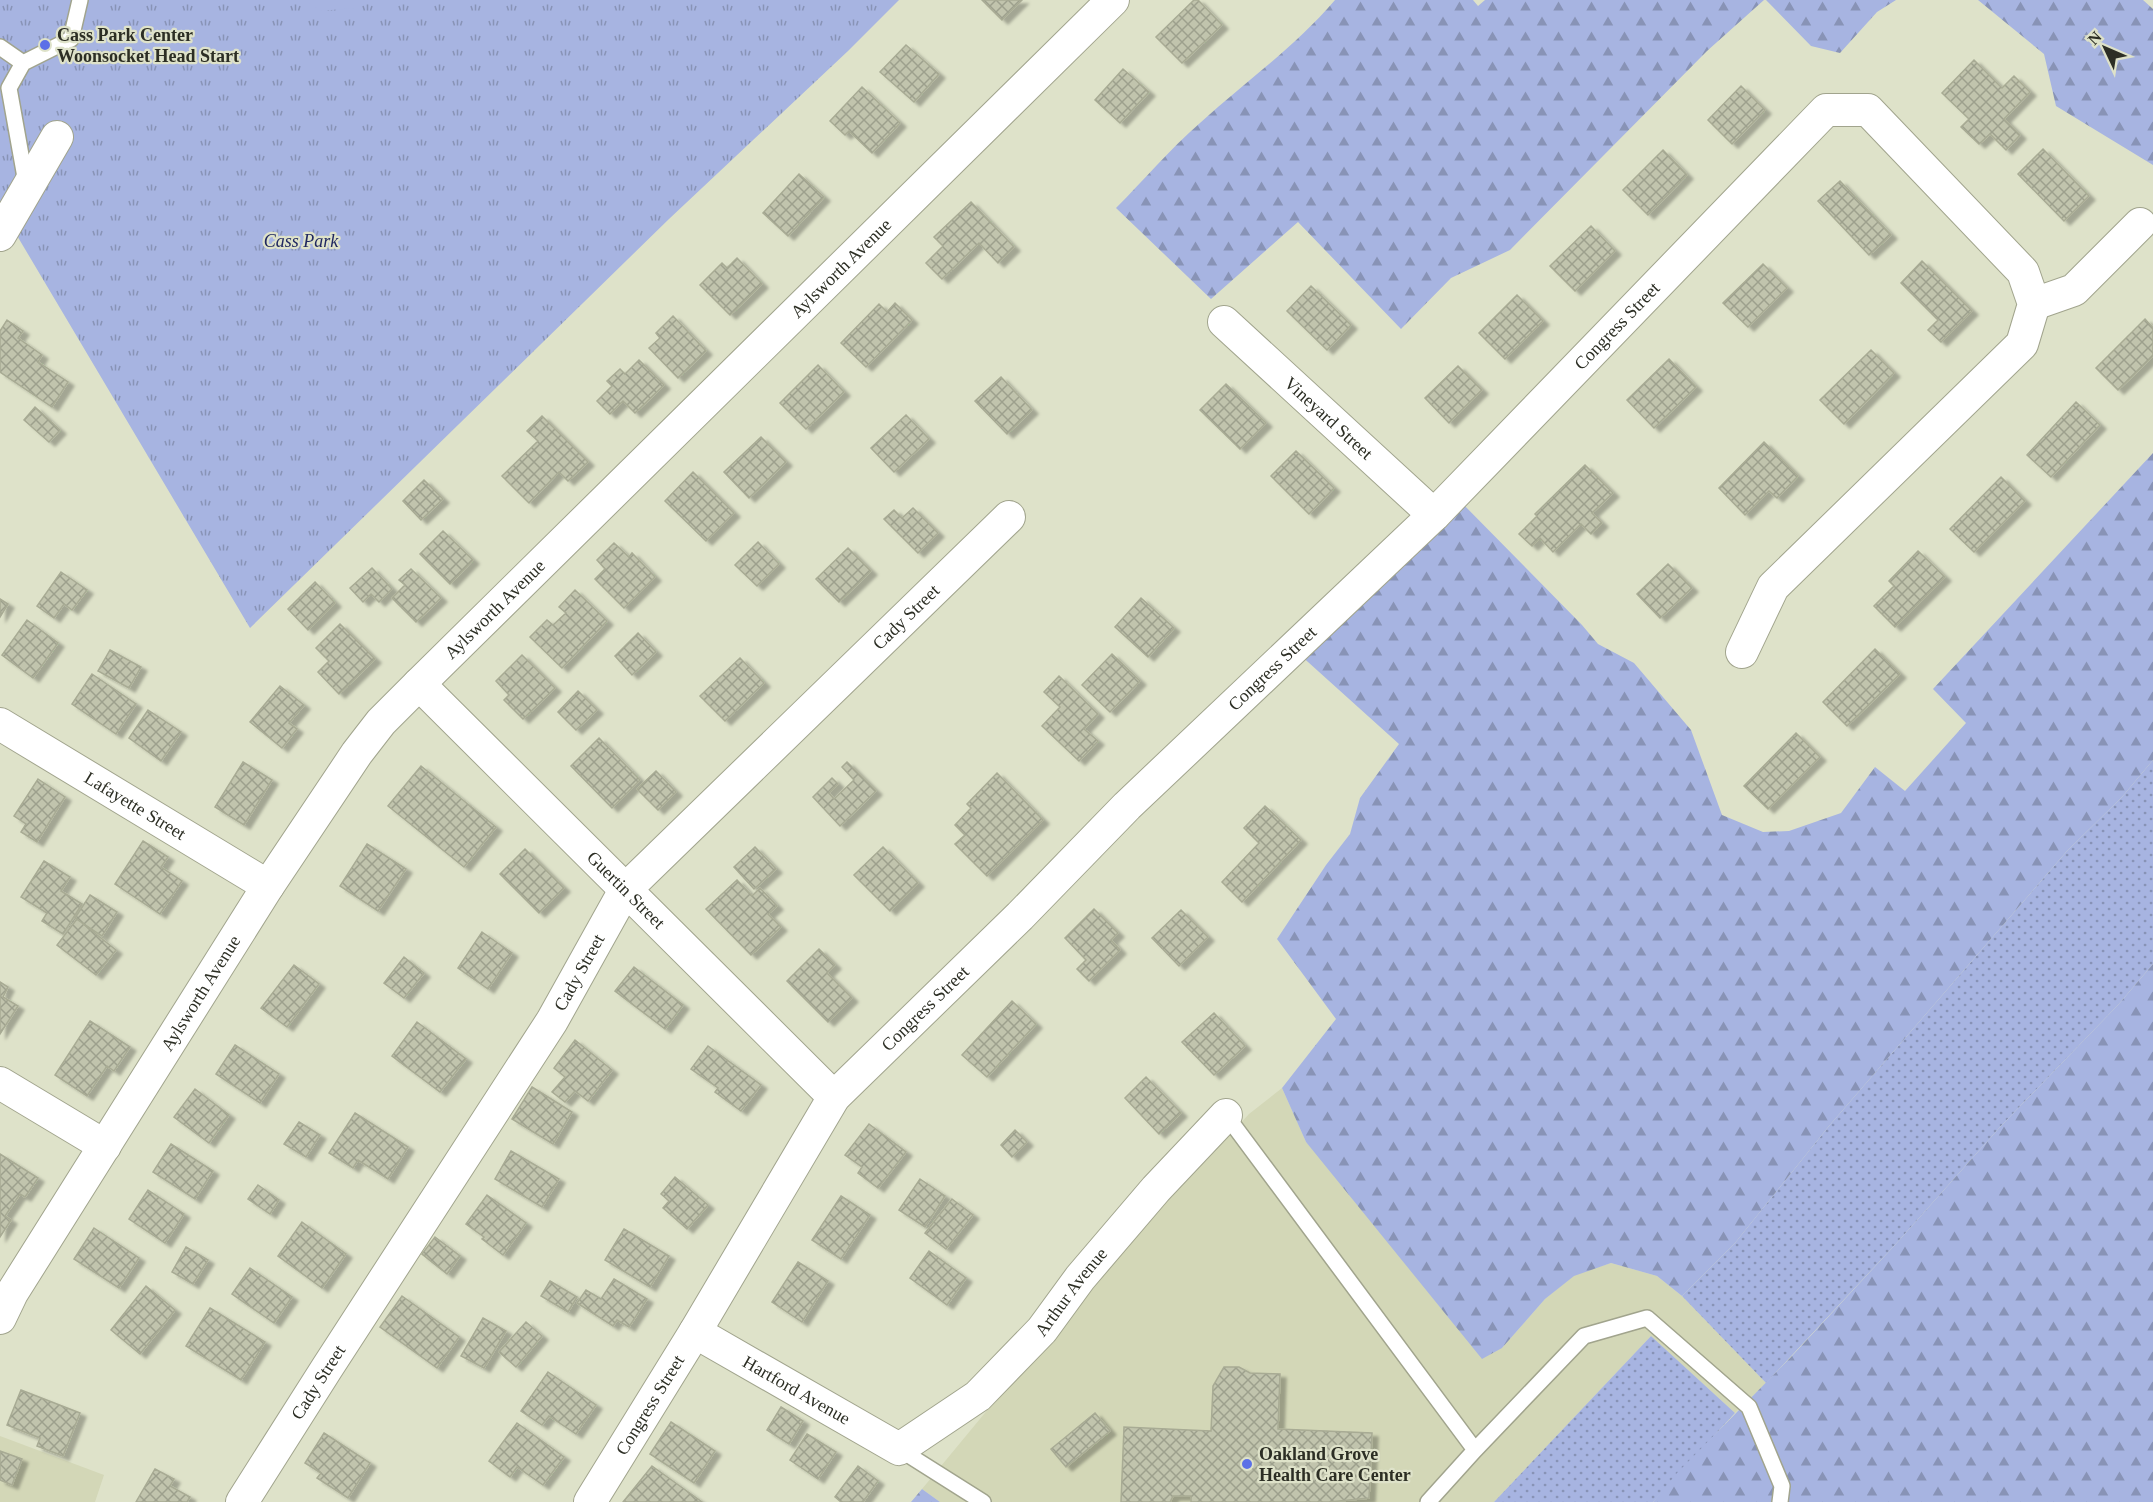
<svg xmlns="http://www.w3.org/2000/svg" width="2153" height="1502" viewBox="0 0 2153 1502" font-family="'Times New Roman',serif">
  <defs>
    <pattern id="grass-dots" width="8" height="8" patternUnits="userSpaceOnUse" patternTransform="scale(1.5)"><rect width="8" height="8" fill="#a7b4e1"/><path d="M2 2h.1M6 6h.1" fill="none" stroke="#8893b6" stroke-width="1.8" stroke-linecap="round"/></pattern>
    <pattern id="forest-firs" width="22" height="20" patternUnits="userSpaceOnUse" patternTransform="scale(1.5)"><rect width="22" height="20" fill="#a7b4e1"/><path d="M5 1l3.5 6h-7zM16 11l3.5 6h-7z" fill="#8893b6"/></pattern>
    <pattern id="park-tufts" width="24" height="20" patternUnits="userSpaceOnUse" patternTransform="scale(1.5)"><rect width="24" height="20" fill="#a7b4e1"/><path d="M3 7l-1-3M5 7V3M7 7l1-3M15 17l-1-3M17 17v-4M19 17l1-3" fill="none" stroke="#8893b6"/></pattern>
    <pattern id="building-cross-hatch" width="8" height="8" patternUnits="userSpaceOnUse" patternTransform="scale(1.5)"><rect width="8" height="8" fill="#c1c4ad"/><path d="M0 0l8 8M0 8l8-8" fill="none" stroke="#9da08d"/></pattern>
    <filter id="shadow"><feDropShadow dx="6" dy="4" stdDeviation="1.5" flood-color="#0004"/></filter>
  </defs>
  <rect width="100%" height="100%" fill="#dee2c9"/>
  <path fill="#d3d7b7" d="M1282,1088L1306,1142L1502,1348L1545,1299L1574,1275L1611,1263L1657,1276L1682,1296L1766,1383L1735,1413L1651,1336L1494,1502H940L922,1489L989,1408L1050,1342L1108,1265L1249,1114Z
    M0,1436L104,1475L95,1502H0Z"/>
  <path fill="url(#grass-dots)" d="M2153,760V964L2118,1005L2001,1126L1894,1246L1766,1383L1682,1296L1735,1243L1829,1126L2067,851L2122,797Z
    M1651,1336L1735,1413L1653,1502H1494Z"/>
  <path fill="url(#forest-firs)" d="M1335,0H1473L1478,6L1485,0H1764L1707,51L1510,250L1451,278L1401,329L1298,222L1211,299L1116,208C1144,180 1170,149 1200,123C1246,81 1294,48 1335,0Z
    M1766,0H1896L1877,12L1840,53L1811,46Z
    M1978,0H2143L2153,9V165L2056,106L2044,54Z
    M2153,453V760L2122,797L2067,851L1829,1126L1735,1243L1682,1296L1657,1276L1611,1263L1574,1276L1545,1299L1502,1348L1482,1359L1306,1142L1282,1088L1336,1019L1277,939L1326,865L1350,834L1360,798L1399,744L1298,653L1457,498L1582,625L1598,644L1634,663L1691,730L1722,815L1763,832L1789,831L1841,813L1875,767L1905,791L1966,723L1933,689Z
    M2153,964V1502H1653L1677,1473L1791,1357L1894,1246L2001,1126L2118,1005Z
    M922,1489L940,1502H911Z"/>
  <path fill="url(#park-tufts)" d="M0,0H899L848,51L669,219L250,628L19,239L0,201Z"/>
  <path fill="#a7b4e1" d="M306,0H364L354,8L320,11Z"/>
  <path fill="url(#building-cross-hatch)" stroke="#a8ab94" stroke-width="1.5" filter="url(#shadow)" d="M982,0H1022L1002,20Z
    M1194,0H1198L1222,25L1182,63L1156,37Z
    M906,45L939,74L914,102L880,72Z
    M1974,60L2002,88L2014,76L2030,92L2004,119L2020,135L2006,150L1990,134L1979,144L1961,127L1969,119L1942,93Z
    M1123,69L1149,92L1120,123L1095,100Z
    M1741,86L1765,110L1732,144L1708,120Z
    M862,87L900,123L872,153L849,131L845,135L830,121Z
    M2043,149L2089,196L2064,221L2018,174Z
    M1663,150L1687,175L1648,215L1623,190Z
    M799,174L824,197L788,236L763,213Z
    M1840,181L1891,235L1869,255L1818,201Z
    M971,202L1014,247L998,263L979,243L942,279L926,263L943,246L934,237Z
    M1591,226L1615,251L1575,291L1550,266Z
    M737,258L762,284L730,315L700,285L722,263L727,268Z
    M1922,261L1972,311L1941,342L1928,330L1938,320L1901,283Z
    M1763,264L1787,288L1748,327L1723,303Z
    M1311,286L1351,325L1327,350L1287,311Z
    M1517,295L1543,321L1505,359L1479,333Z
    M895,303L912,320L866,367L841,343L879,304L887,312Z
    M673,316L706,351L678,378L649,348L660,338L656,333Z
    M2145,319L2153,328V356L2118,390L2096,368Z
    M7,320L23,331L18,338L42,355L38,362L68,382L52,407L0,372V331Z
    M1871,350L1894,373L1844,424L1820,400Z
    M1669,359L1696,387L1654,428L1627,400Z
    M639,360L664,385L635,413L623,401L610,414L597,401L612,386L607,381L620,369L625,374Z
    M818,365L844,392L806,429L780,403Z
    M1458,366L1482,390L1449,423L1425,398Z
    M1001,377L1032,410L1007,434L975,401Z
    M1226,384L1266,423L1240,449L1200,410Z
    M2076,402L2100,425L2051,477L2027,455Z
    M35,407L60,430L49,442L24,420Z
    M906,415L929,439L894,472L871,448Z
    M542,416L588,462L568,481L559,472L529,503L502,476L538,441L527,431Z
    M761,437L786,462L749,498L724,472Z
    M1764,442L1798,476L1777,498L1769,491L1745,515L1719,488Z
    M1296,451L1334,488L1309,514L1271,476Z
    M1585,465L1613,493L1592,513L1602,523L1591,534L1581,524L1553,552L1540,538L1532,546L1519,534L1537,516L1535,514Z
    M693,472L734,513L706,541L665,501Z
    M2001,477L2025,501L1974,552L1950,529Z
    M424,480L443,499L421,520L403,501Z
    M913,508L938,533L918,553L884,519L894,510L902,518Z
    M443,531L473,560L450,584L420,554Z
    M758,542L779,564L757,586L735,565Z
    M614,543L629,557L632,553L655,577L624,608L595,579L605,569L597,560Z
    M848,548L871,571L839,602L816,579Z
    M1918,551L1945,577L1895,627L1874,606L1894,586L1889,581Z
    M1668,564L1692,588L1660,618L1637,594Z
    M372,568L392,589L379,602L371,594L363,602L350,588Z
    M411,569L441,598L416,622L392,598L405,585L399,580Z
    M61,572L87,590L72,610L64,604L54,618L37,606Z
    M315,582L335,603L308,630L288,609Z
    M575,590L607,621L562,668L530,637L547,620L553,625L566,613L559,607Z
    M1141,598L1174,628L1148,657L1115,627Z
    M0,599L8,604L0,617Z
    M27,620L58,643L33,678L2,655Z
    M340,624L375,659L339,694L318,672L329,661L316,648Z
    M638,633L656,652L632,675L615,656Z
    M1875,649L1900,674L1847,726L1823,702Z
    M110,650L141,667L129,688L98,671Z
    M1112,654L1140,681L1110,712L1082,685Z
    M522,655L555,688L523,719L504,700L509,695L496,681Z
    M740,658L764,683L725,721L700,696Z
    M92,674L136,704L116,734L72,704Z
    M1059,676L1098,714L1084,729L1098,741L1079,761L1042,726L1060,707L1044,692Z
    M280,686L304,705L289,723L297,729L282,748L250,722Z
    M578,691L597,710L576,730L558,712Z
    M148,710L181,732L161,761L129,738Z
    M1796,733L1820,757L1768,809L1744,786Z
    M599,738L640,780L612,808L571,766Z
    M243,762L272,780L244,825L215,807Z
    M847,762L876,791L840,826L813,797L832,778L838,784L829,793L834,799L854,780L842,767Z
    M421,766L496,827L464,867L388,806Z
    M656,771L676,792L658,810L637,789Z
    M997,773L1043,820L987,876L955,844L965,835L955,825L971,808L967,804Z
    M38,779L65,797L37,842L21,832L26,824L14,816Z
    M1265,806L1301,840L1242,902L1222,882L1259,843L1244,828Z
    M143,841L168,857L161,867L182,881L160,914L115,884Z
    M367,844L406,869L378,911L340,886Z
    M755,847L776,869L754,889L734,867Z
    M883,847L918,883L890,911L854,875Z
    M525,849L564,888L539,913L500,874Z
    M44,861L70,877L61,891L82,904L63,934L42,921L47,913L21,897Z
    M737,880L752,896L760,888L777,906L768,914L781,927L751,955L706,909Z
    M90,895L117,912L102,936L75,918Z
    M1094,909L1118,933L1111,940L1120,950L1089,981L1077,969L1086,960L1065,938Z
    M1181,910L1208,937L1179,966L1152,938Z
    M77,919L116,950L96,975L57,945Z
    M482,932L512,953L488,989L458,968Z
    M819,949L835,965L827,973L852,998L828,1022L787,981Z
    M404,957L424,973L404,998L384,983Z
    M294,965L319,984L287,1027L261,1008Z
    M634,967L683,1005L665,1029L615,991Z
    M0,982L8,987L3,997L18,1006L0,1034Z
    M1012,1001L1036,1024L987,1077L962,1055Z
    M1214,1013L1245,1046L1214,1075L1182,1042Z
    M90,1021L130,1047L114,1071L107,1066L87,1096L55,1075Z
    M417,1022L466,1059L440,1092L392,1056Z
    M575,1040L612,1070L588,1101L575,1091L565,1102L552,1092L565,1077L554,1068Z
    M235,1045L279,1074L260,1103L216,1074Z
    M708,1046L761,1085L741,1111L715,1092L718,1088L691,1069Z
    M1146,1077L1181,1113L1159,1134L1125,1098Z
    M532,1087L572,1112L553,1144L512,1119Z
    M195,1089L229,1115L209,1143L174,1117Z
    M355,1113L408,1147L388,1179L358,1160L353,1168L329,1153Z
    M299,1122L320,1135L306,1157L284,1144Z
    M869,1124L906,1152L878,1188L858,1173L862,1167L845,1155Z
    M1015,1130L1027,1142L1012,1157L1001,1145Z
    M171,1144L213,1171L195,1199L153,1172Z
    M511,1151L559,1179L542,1207L495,1179Z
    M0,1154L38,1178L25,1197L20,1194L5,1216L11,1220L0,1237Z
    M675,1177L708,1205L687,1229L663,1208L669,1201L661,1194Z
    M920,1179L945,1196L925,1227L899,1210Z
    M258,1185L279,1200L270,1214L248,1199Z
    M148,1190L184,1214L165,1243L129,1219Z
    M487,1195L526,1223L503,1255L482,1239L484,1237L466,1224Z
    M841,1196L870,1215L841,1259L812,1240Z
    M952,1199L973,1215L946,1249L925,1233Z
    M302,1222L346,1254L322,1288L278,1256Z
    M94,1228L139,1258L119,1288L74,1259Z
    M624,1229L669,1256L650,1287L605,1260Z
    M435,1237L460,1256L447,1274L422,1254Z
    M186,1247L208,1260L193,1284L172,1272Z
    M929,1251L966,1278L947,1305L910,1278Z
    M798,1262L828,1281L802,1322L772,1302Z
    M250,1268L292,1297L274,1323L232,1294Z
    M614,1279L647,1299L629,1327L617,1320L613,1326L577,1303L586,1290L601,1299Z
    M550,1281L577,1297L568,1312L541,1296Z
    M146,1286L175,1310L140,1354L111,1330Z
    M402,1296L459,1337L437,1368L380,1327Z
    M210,1308L265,1342L241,1380L186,1346Z
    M483,1318L506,1331L484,1368L461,1356Z
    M526,1322L542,1336L516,1367L499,1352Z
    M1224,1367H1239L1250,1373L1280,1374L1278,1429L1372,1433L1369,1498L1329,1502H1191V1496H1173L1170,1502H1121L1124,1427L1211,1431L1213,1386Z
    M548,1372L596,1405L576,1434L549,1416L542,1425L521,1411Z
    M21,1390L80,1413L63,1456L37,1446L40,1438L7,1425Z
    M781,1407L803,1421L789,1444L767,1430Z
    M1095,1413L1110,1431L1066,1467L1051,1449Z
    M671,1422L715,1451L694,1483L650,1454Z
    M517,1423L564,1457L543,1485L517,1467L510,1477L489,1461Z
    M324,1433L370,1463L348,1498L317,1478L321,1473L305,1463Z
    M807,1434L836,1452L818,1479L790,1460Z
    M0,1451L22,1459L12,1485L0,1480Z
    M652,1466L702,1502H623Z
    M858,1466L878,1481L863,1502H841L835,1497Z
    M155,1469L174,1479L170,1486L190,1497L187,1502H136Z"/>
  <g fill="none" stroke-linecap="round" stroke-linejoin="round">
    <g stroke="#a1a48d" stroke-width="18">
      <path id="lane" d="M0,47L23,63
        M26,183L9,88L23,63L71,39L80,0
        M1226,1115L1475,1450L1428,1502
        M899,1449L983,1502
        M1475,1450L1584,1336L1647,1318L1749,1407L1782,1486L1780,1502"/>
    </g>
    <g stroke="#a1a48d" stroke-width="34">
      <g id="street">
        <path d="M0,235L57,137"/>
        <path d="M2034,304L2074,290L2140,224"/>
        <path id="s1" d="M1224,322L1434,515"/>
        <path id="s2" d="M419,684L834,1097"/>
        <path id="s3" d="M0,724L268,886"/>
        <path d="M0,1083L105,1146"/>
        <path id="s4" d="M0,1318L12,1293L268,886L357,753L381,722L419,684L1113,0"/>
        <path id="s5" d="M695,1332L899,1449L978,1396L1042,1330L1080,1278L1156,1189L1226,1115"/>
        <path id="s6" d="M242,1502L327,1368L552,1021L625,890L1009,517"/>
        <path id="s7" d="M590,1502L695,1332L834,1097L1020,916L1127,806L1434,515L1826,110H1868L2023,272L2034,304L2022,344L1773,587L1742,652"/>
      </g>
    </g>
    <use href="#lane" stroke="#fff" stroke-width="15"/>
    <use href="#street" stroke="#fff" stroke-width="32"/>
  </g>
  <g fill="#5c70e7" stroke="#dee2c9" stroke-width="2">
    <circle cx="45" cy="45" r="6"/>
    <circle cx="1247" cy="1464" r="6"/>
  </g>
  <g text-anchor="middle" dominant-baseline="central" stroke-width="4.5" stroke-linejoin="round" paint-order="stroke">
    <g font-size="18" font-weight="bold" fill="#2c2e24" stroke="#dee2c9" text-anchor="start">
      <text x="57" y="35">Cass Park Center<tspan x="57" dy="21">Woonsocket Head Start</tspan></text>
      <text x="1259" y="1454">Oakland Grove<tspan x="1259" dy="21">Health Care Center</tspan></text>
    </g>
    <g font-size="18" font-style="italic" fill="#202860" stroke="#dee2c9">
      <text x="301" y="241">Cass Park</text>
    </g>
    <g font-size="18" fill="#2c2e24" stroke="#dee2c9">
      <text stroke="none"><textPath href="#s4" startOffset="1354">Aylsworth Avenue</textPath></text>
      <text stroke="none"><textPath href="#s7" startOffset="1572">Congress Street</textPath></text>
      <text stroke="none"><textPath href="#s1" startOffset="142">Vineyard Street</textPath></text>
      <text stroke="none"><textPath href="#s4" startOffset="868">Aylsworth Avenue</textPath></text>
      <text stroke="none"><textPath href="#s6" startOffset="1114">Cady Street</textPath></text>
      <text stroke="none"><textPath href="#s7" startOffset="1086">Congress Street</textPath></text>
      <text stroke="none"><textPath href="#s3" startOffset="158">Lafayette Street</textPath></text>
      <text stroke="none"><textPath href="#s2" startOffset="292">Guertin Street</textPath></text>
      <text stroke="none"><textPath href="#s6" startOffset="628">Cady Street</textPath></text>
      <text stroke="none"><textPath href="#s4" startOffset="382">Aylsworth Avenue</textPath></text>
      <text stroke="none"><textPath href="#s7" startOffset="600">Congress Street</textPath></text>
      <text stroke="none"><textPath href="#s5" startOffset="470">Arthur Avenue</textPath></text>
      <text stroke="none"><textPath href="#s6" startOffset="142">Cady Street</textPath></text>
      <text stroke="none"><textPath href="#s5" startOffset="117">Hartford Avenue</textPath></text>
      <text stroke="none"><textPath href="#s7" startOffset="114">Congress Street</textPath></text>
    </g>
  </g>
  <g transform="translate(2105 48) rotate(314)" stroke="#dee2c9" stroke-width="4.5" paint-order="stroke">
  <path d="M0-4.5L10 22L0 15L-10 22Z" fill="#2c2e24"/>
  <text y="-9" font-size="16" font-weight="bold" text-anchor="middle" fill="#2c2e24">N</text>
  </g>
</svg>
